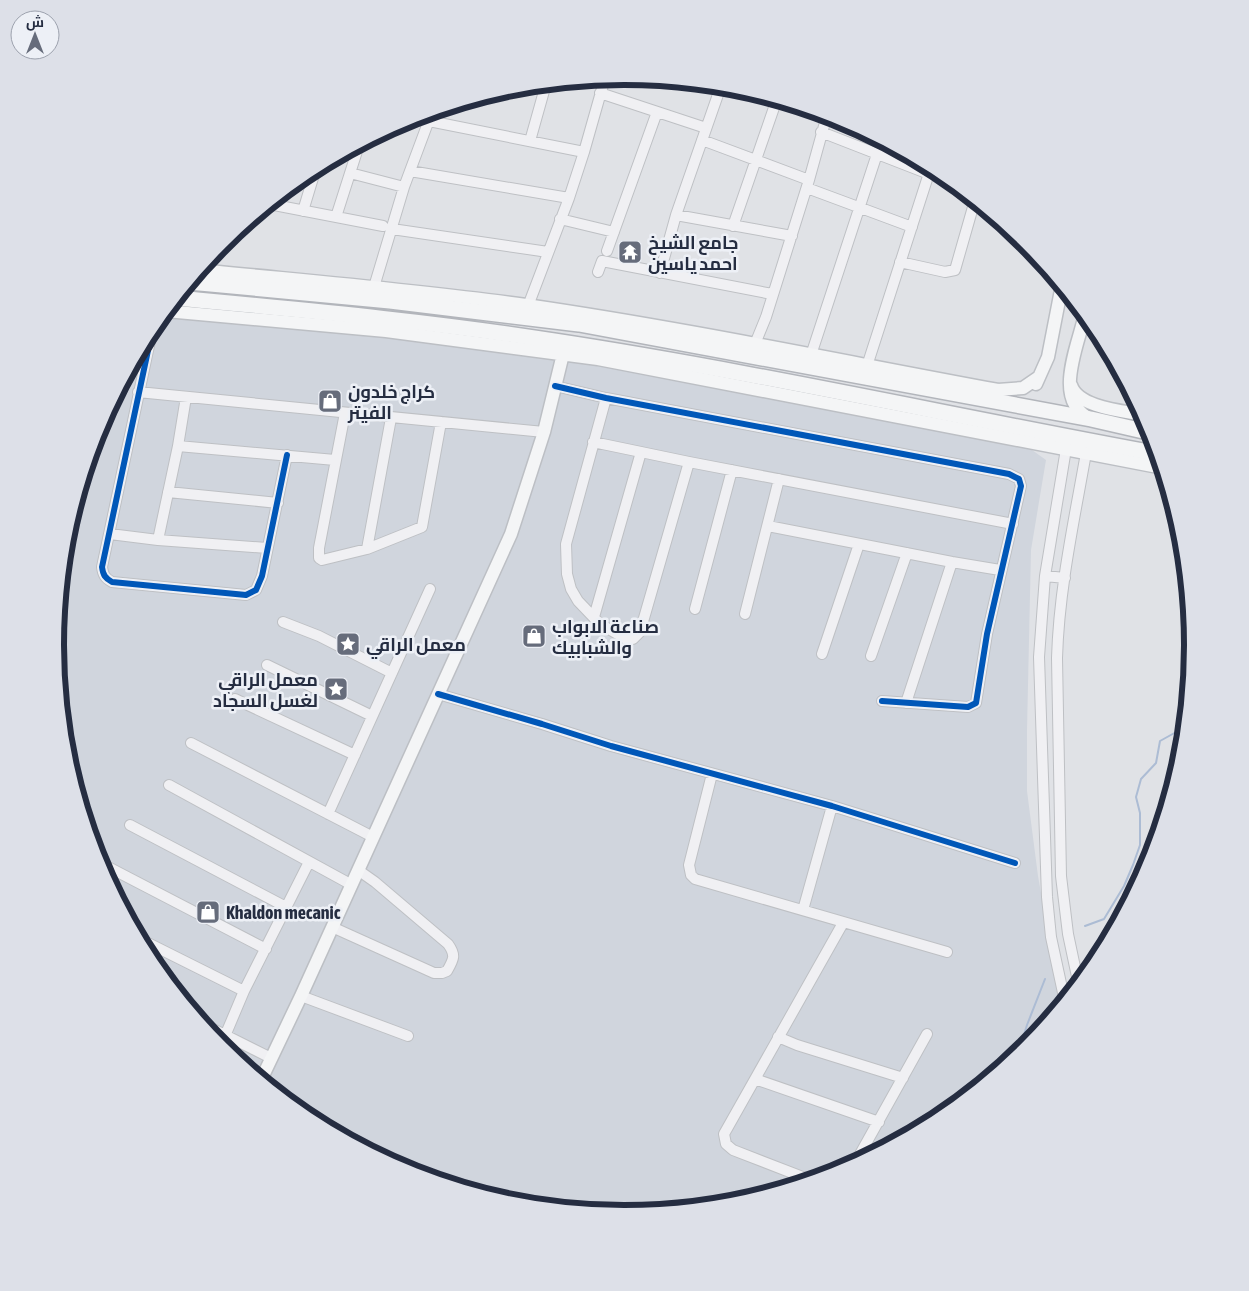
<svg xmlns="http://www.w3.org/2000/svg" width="1249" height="1291" viewBox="0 0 1249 1291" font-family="'Asap Condensed',Cairo,sans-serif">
  <rect width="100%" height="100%" fill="#e0e2e6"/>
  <path fill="#d0d5dd" d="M169,307L473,336L1025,445L1046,460L1031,550L1027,730V791L1038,876L1061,1006L1027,1048L941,1119L842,1172L735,1204L624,1215L513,1204L406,1172L308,1119L222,1048L151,962L98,863L66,756L55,645L66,534L98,427L151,329Z"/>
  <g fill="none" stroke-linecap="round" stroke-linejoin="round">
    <path stroke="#acbcd4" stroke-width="2" d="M1085,926L1104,919L1124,886L1133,865L1140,845V813L1136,797L1141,779L1156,763L1160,741L1178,731H1186
      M1017,1057L1027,1025L1045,979"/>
    <g stroke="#bec0c4" stroke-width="12">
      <path id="minor" d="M600,93L706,128
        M429,121L584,152
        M821,132L929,174
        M702,140L809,180
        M530,141L546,84
        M410,171L569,198
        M350,173L404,187
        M807,188L912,227
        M269,204L383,226
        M303,211L316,168
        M676,215L792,236
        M336,217L359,145
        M560,219L614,232
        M733,226L777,99
        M392,229L548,252
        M607,251L657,112
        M900,262L945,272L955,270L975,200
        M598,272L602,261L772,294
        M660,273L676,215L721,86
        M374,287L404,187L432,112
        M528,306L569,198L584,152L605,78
        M153,327L102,567C103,575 105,578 112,582L246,595L256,590L262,576L287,455
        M755,344L766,317L809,180L827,115
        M811,355L877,154
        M867,366L931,167
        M555,386L606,398L1009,474L1019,479L1021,486L987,634L976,703L968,707L882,701
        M138,392L544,432
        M606,398L566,544L567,574L571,589L578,601L600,624L626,639H633L640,632L689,462
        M345,413L319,548V558L322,560L367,549L422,527L441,422
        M593,442L689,462L1013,524
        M178,446L335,460
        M168,492L278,503
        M768,526L952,562L1000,570
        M110,534L158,540L267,548
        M158,540L178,446L186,397
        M367,549L391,418
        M1045,576L1065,578
        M695,609L732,470
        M745,614L779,479
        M594,617L641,452
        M283,622L319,636L392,673
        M822,654L859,544
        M871,656L907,553
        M267,665L372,716
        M438,694L542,724L611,746L832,806L1015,863
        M235,699L355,755
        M906,703L952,562
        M191,743L373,837
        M712,774L689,865L691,875L695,879L947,952
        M169,785L352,885
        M328,814L430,589
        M130,825L286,907
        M101,867L110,868L266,949
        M803,910L832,806
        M332,927L434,973H442L447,971C454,959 456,955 448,944L375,882L358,870
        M138,938L244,991
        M1079,986L1068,934L1061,876L1057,658C1059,589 1074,521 1086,453
        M301,996L408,1036
        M1065,1002L1051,937L1047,897L1039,657L1045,576L1066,449
        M201,1023L271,1058
        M225,1036L244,991L309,862
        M778,1037L797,1045L903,1078
        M755,1079L879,1122
        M854,1165L927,1034
        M813,1181L733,1150L726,1144L724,1134L843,923"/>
    </g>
    <g stroke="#bcbfc4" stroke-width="15">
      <path id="major" d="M199,270C308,281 418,290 526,305C684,328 841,361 998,390L1023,388L1039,377
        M166,311L386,331L598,359L1163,468
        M1085,314C1079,344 1051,401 1091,419
        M1036,384L1048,357L1062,285
        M1071,385C1078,408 1124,411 1144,415
        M261,1080L301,996L511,534L544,432L563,354
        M395,1165L469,1191"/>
    </g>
    <g stroke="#b2b5bb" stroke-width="18">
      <path id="highway" d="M189,282L390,301L579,324L1091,419L1152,433
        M176,298C303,310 429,321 554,341C757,372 957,417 1159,454"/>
    </g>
    <use href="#minor" stroke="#f0f0f3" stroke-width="10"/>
    <use href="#major" stroke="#f4f5f6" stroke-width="12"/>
    <use href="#highway" stroke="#f4f5f6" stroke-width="15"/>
    <g stroke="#edf0f6" stroke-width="9">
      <path id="cycleway" d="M153,327L102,567C103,575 105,578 112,582L246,595L256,590L262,576L287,455
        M555,386L606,398L1009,474L1019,479L1021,486L987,634L976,703L968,707L882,701
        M438,694L542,724L611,746L832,806L1015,863"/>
    </g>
    <use href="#cycleway" stroke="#0057b8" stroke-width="6"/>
  </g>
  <defs>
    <g id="temple-square" transform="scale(1.25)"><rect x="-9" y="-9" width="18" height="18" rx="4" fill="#666c7b" stroke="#edf0f6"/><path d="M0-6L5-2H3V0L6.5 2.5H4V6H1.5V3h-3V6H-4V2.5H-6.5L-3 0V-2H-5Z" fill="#fff"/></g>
    <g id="shop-square" transform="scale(1.25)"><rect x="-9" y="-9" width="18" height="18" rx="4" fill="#666c7b" stroke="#edf0f6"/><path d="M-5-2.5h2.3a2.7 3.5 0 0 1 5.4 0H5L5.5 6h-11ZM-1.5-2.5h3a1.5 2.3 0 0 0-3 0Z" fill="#fff"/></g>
    <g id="sight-square" transform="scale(1.25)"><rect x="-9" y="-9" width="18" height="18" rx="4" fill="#666c7b" stroke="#edf0f6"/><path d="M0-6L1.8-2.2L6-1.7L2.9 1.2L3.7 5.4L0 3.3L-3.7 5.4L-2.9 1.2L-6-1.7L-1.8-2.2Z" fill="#fff"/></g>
  </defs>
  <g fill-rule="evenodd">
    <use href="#temple-square" x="630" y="252"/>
    <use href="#shop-square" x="330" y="401"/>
    <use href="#shop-square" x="534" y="636"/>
    <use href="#sight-square" x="348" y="644"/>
    <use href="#sight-square" x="336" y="689"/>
    <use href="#shop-square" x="208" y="912"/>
  </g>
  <g text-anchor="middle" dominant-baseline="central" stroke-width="5" stroke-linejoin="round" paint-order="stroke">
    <g font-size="18" font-weight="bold" fill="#252d41" stroke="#edf0f6" text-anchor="start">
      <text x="648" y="242">جامع الشيخ<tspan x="648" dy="21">احمد ياسين</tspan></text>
      <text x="348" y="391">كراج خلدون<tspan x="348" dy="21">الفيتر</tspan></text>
      <text x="552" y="626">صناعة الابواب<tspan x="552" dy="21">والشبابيك</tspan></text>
      <text x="366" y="644">معمل الراقي</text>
      <text x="318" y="679" text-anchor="end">معمل الراقي<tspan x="318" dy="21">لغسل السجاد</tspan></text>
      <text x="226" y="912">Khaldon mecanic</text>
    </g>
  </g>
  <path d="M0 0H1249V1291H0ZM64 645a560 560 0 1 1 1120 0a560 560 0 1 1-1120 0Z" fill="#dde0e8" fill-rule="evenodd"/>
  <path fill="none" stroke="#252d41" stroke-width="6" d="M64 645a560 560 0 1 1 1120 0a560 560 0 1 1-1120 0Z"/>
  <g transform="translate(35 35)"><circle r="24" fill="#edf0f6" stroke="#9da2ae"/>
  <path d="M0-4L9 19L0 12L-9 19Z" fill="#666c7b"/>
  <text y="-8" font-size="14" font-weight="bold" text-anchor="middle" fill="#252d41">ش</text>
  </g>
</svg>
